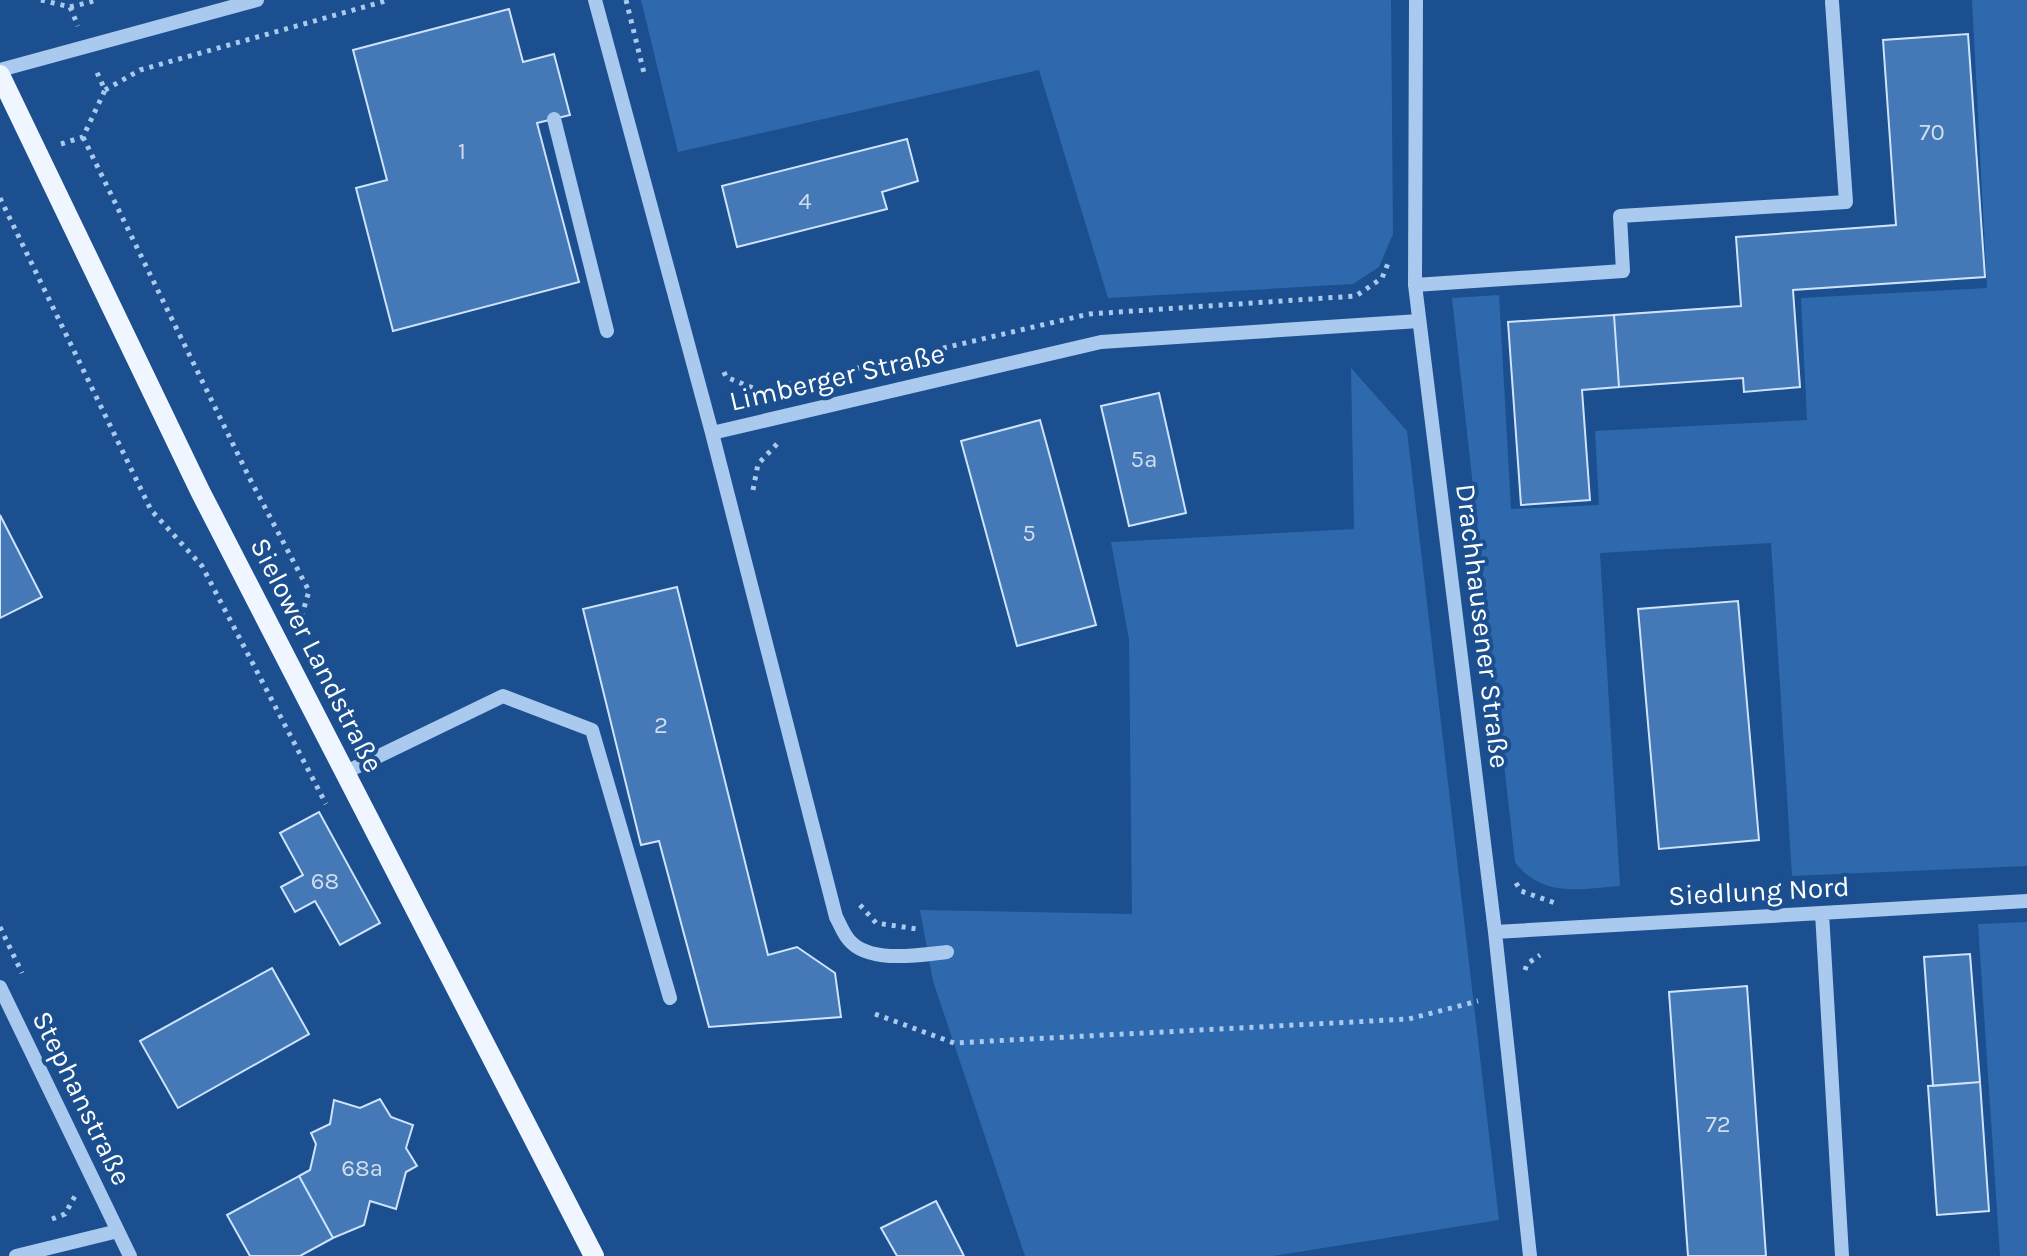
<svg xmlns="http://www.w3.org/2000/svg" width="2027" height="1256" viewBox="0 0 2027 1256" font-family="Karla,sans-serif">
  <rect width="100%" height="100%" fill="#1b4f8f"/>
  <path fill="#2e69ad" d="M641,0H1391L1393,234L1379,267L1353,284L1108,298L1039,70L678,152Z
    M1972,0H2027V866L1792,876L1771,543L1600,553L1620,886C1581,889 1541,898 1515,862L1452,298L1499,295L1511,509L1599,505L1595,431L1807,420L1801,298L1987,288Z
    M1351,368L1407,431L1499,1220L1273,1256H1025L933,981L920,910L1132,914L1129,639L1111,542L1354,529Z
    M2027,922V1256H2000L1978,924Z"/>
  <path fill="#4478b7" stroke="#cfe3fa" stroke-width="2" d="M509,9L523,62L554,54L570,115L537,123L579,282L393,331L356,188L387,180L353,50Z
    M1968,34L1985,277L1793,290L1800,387L1744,392L1743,378L1619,387L1614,315L1741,306L1736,237L1896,225L1883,40Z
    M907,139L918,181L882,192L887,209L737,247L722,186Z
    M1614,315L1619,387L1582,390L1590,500L1521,505L1508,322Z
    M1159,393L1186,513L1129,526L1101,406Z
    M1040,420L1096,625L1017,646L961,441Z
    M0,515L42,597L0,618Z
    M677,587L768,955L797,947L835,973L841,1017L709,1027L659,841L641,845L583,609Z
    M1738,601L1759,840L1659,849L1638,609Z
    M319,812L380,923L340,945L315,901L295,912L281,887L303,875L280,833Z
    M1970,954L1980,1082L1933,1086L1924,957Z
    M272,968L309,1034L178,1108L140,1041Z
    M1747,986L1766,1256H1688L1669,992Z
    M1980,1082L1989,1211L1937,1215L1928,1086Z
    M380,1099L391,1117L413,1125L406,1148L417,1166L406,1172L396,1209L370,1201L364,1225L333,1238L299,1176L310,1170L316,1144L311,1133L330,1124L334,1100L360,1108Z
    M299,1176L333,1238L300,1256H250L227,1215Z
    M936,1201L964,1256H897L881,1228Z"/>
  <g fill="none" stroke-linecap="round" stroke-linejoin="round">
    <path stroke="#a9c9ee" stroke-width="5" stroke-dasharray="4 6" stroke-linecap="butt" d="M41,0L70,7L78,26
      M626,0L644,73
      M70,7L98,0
      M105,90L140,70L389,0
      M83,137L250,479L309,591L299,625
      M61,144L83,137L105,90L95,68
      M0,198L151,510L202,566L326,804
      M724,372L726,377L760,391L1089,314L1356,296L1382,278L1389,261
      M753,490L758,464L777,444
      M1516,883L1521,891L1555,903
      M860,905L876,923L917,929
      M0,927L22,973
      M1525,970L1527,964L1540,955
      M875,1014L954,1043L1409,1019L1478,1001
      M52,1219L65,1214L75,1196"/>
    <path stroke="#a9c9ee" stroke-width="14" d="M595,0L712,433L1101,342L1419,321
      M1416,0L1415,285L1495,932L1530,1256
      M0,70L257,0
      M554,119L607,331
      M1415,285L1623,271L1620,216L1846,202L1832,2
      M712,433L836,917C840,924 843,933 849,940C869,964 920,955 947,952
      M346,772L503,696L592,730L670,998
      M1822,913L1842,1256
      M1495,932L2027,901
      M0,987L130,1256
      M16,1256L118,1231"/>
    <path stroke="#f0f6ff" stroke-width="20" d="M0,75L200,491L594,1256"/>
  </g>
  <g text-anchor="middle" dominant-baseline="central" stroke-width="8" stroke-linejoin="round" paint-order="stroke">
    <g font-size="24" fill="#d0dded">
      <text x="1932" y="132">70</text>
      <text x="462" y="151">1</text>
      <text x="805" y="201">4</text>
      <text x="1144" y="459">5a</text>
      <text x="1029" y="533">5</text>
      <text x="661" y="725">2</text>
      <text x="325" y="881">68</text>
      <text x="1718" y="1124">72</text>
      <text x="362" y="1168">68a</text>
    </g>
    <g font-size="28" fill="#fff" stroke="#1b4f8f">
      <text transform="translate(837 377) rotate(-13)">Limberger Straße</text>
      <text transform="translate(1483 626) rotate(83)">Drachhausener Straße</text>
      <text transform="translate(317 655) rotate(63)">Sielower Landstraße</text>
      <text transform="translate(1759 891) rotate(-3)">Siedlung Nord</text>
      <text transform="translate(82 1098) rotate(64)">Stephanstraße</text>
    </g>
  </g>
</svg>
